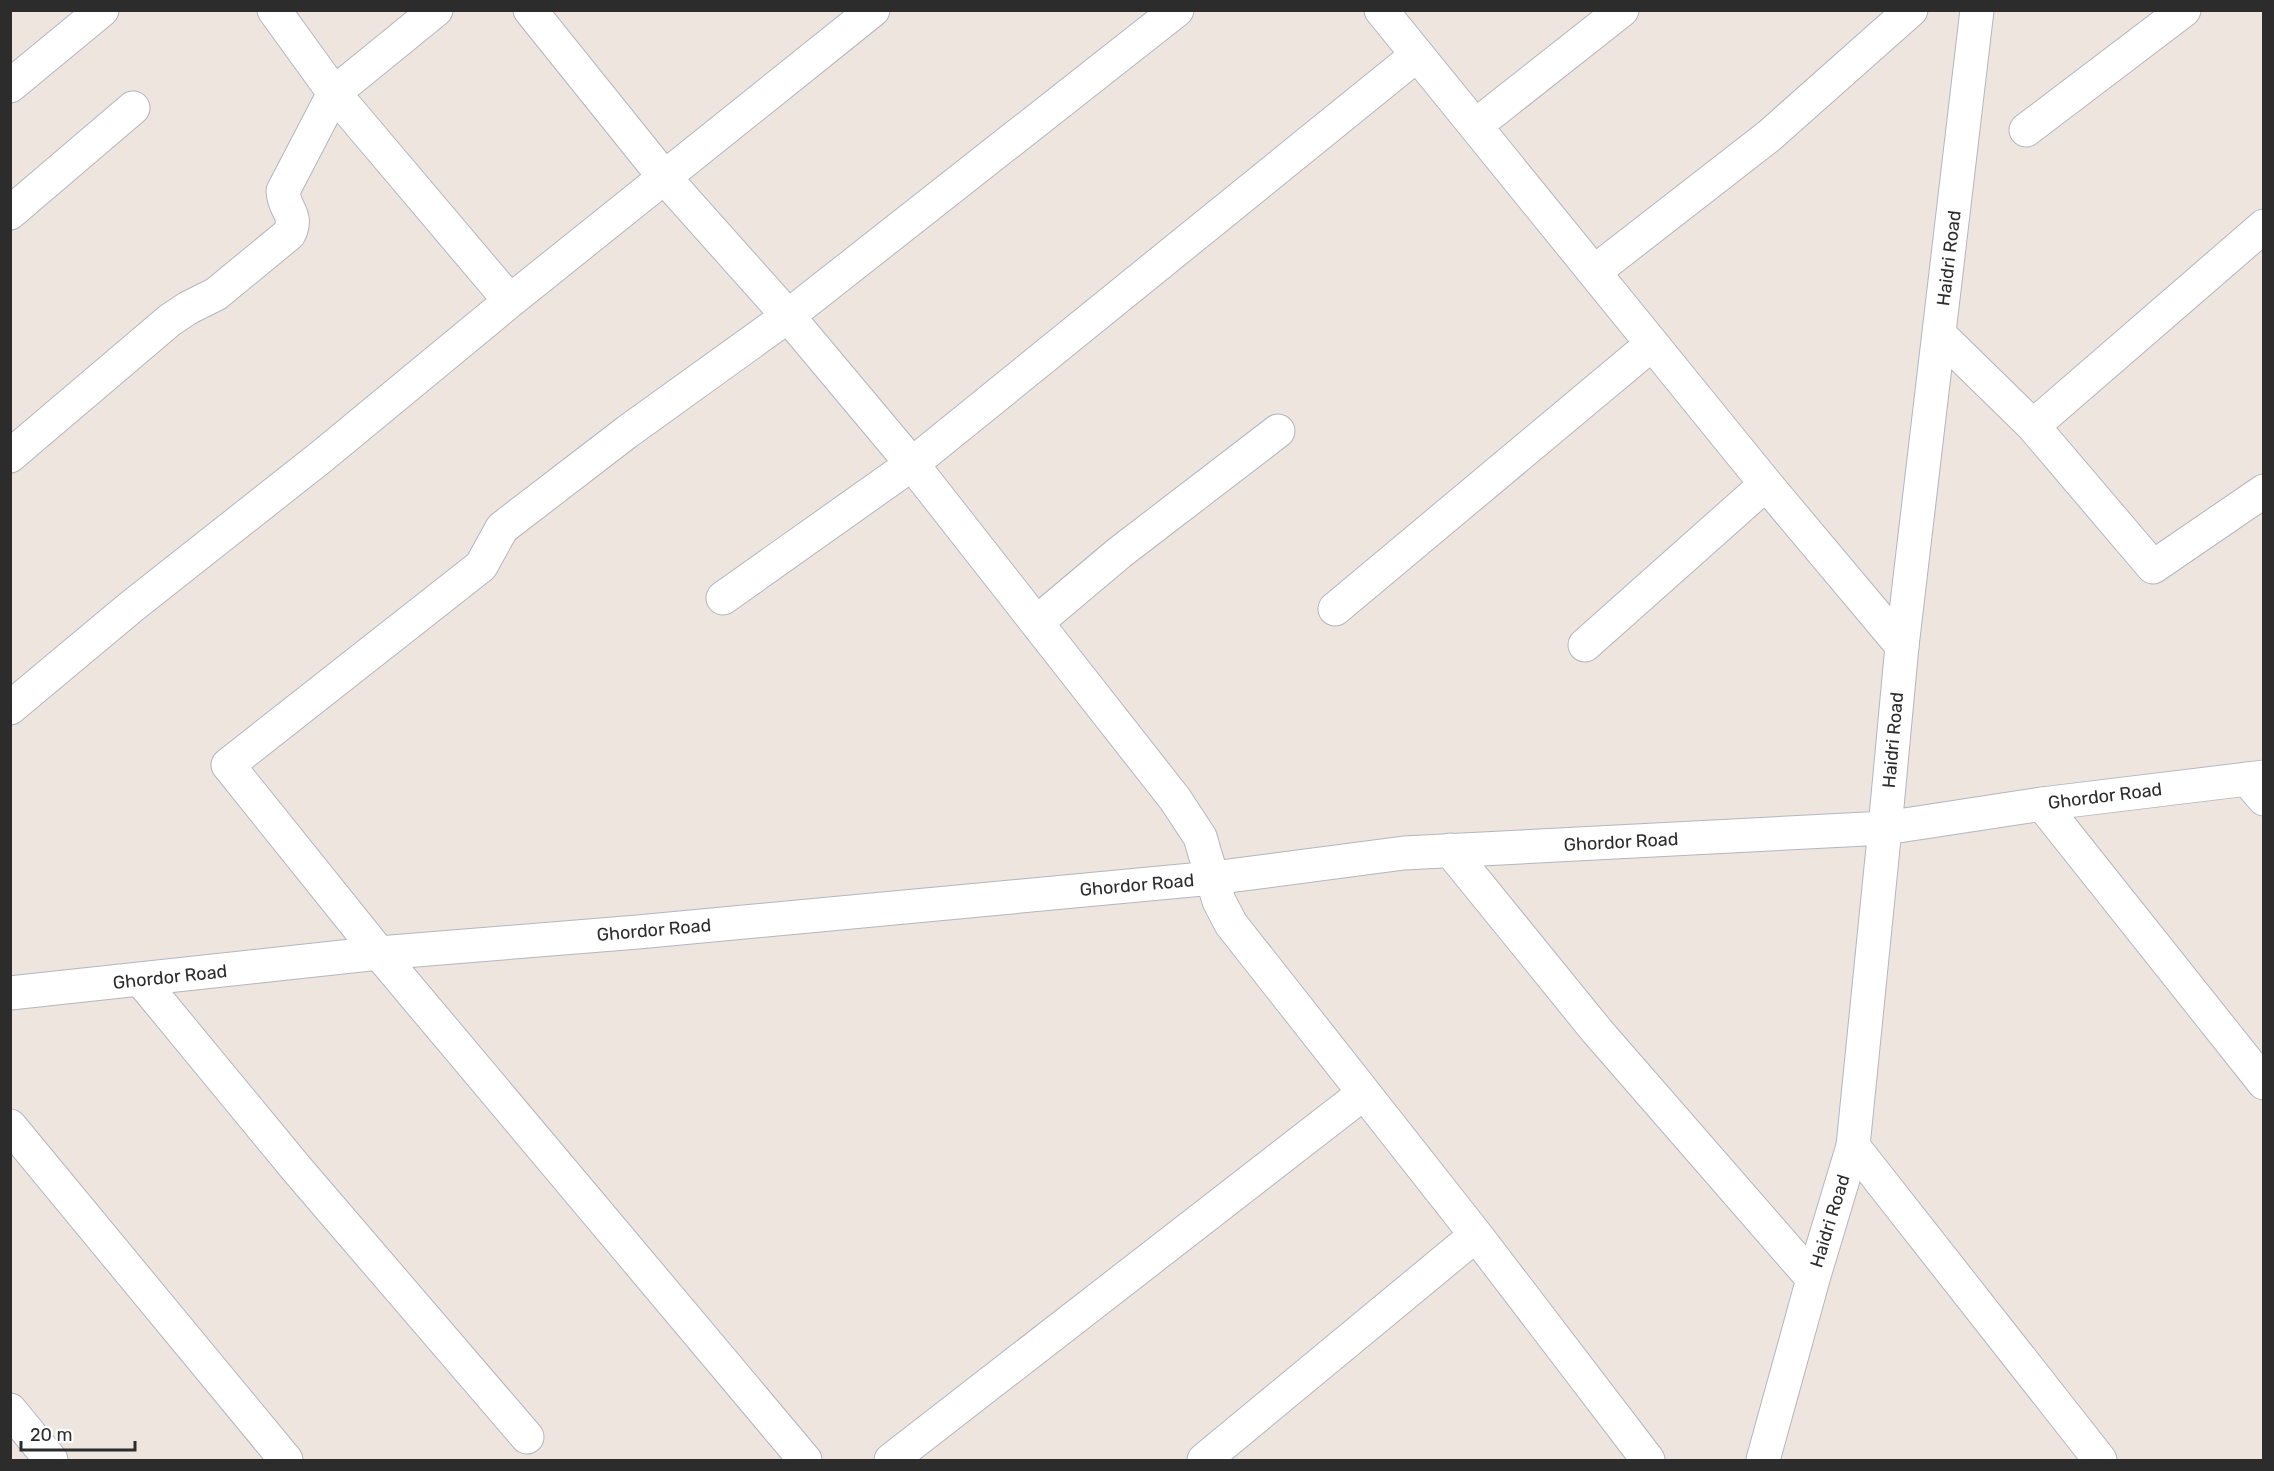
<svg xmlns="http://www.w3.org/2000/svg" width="2274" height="1471" viewBox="0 0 2274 1471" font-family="Rubik,sans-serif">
  <rect width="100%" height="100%" fill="#eee5de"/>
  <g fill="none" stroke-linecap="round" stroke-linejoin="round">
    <g stroke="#b2b6c0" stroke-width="35">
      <path id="street" d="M274,10L334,93L510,301
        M530,10L665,178L788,316L912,464L1175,799L1200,837L1219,901L1231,924L1476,1235L1648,1460
        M1381,10L1766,484L1902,646
        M10,86L102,10
        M1475,126L1622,10
        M2026,130L2184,10
        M10,213L133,108
        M1594,272L1769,136L1911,10
        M1940,335L2033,426L2153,567L2264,491
        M2033,426L2264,226
        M10,456L170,320L188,308L216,294L289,234C299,214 284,211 283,191L334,93L436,10
        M723,598L912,464L1417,55
        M1335,609L1652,344
        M1037,622L1119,553L1278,431
        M1585,645L1766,484
        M10,708L131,607L321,457L510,301L873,10
        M2247,779L2264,799
        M2042,804L2264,1083
        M1450,850L1597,1031L1813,1279
        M141,980L296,1168L527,1437
        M10,1126L286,1460
        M1853,1146L2100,1460
        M10,1410L51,1460
        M805,1460L379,953L228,765L481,566L502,528L627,432L788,316L1177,10
        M891,1460L1364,1093
        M1204,1460L1476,1235"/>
    </g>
    <g stroke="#b2b6c0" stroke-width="35">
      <path id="secondary" d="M10,993L379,953L638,932L1213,878L1404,853L1885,828L2042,804L2264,777
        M1763,1460L1813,1279L1853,1146L1885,828L1902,646L1977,10"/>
    </g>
    <use href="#street" stroke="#fff" stroke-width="33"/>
    <use href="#secondary" stroke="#fff" stroke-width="33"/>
  </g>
  <g text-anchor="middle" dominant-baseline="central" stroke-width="5" stroke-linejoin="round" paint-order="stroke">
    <g font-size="18" fill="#2c2c2c" stroke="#fff">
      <text transform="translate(1949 258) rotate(-83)">Haidri Road</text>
      <text transform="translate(1893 740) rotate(-85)">Haidri Road</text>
      <text transform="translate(2105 796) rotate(-7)">Ghordor Road</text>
      <text transform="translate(1621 842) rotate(-3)">Ghordor Road</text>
      <text transform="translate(1137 885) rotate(-5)">Ghordor Road</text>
      <text transform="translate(654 930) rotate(-5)">Ghordor Road</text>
      <text transform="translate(170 977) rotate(-6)">Ghordor Road</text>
      <text transform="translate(1830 1221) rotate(-73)">Haidri Road</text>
    </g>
  </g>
  <rect width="2274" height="1471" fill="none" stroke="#2c2c2c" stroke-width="24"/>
  <path d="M21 1441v9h114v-9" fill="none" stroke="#2c2c2c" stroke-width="3"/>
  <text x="30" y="1441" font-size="18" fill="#2c2c2c" stroke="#ffffff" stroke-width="4.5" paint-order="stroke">20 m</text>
</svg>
